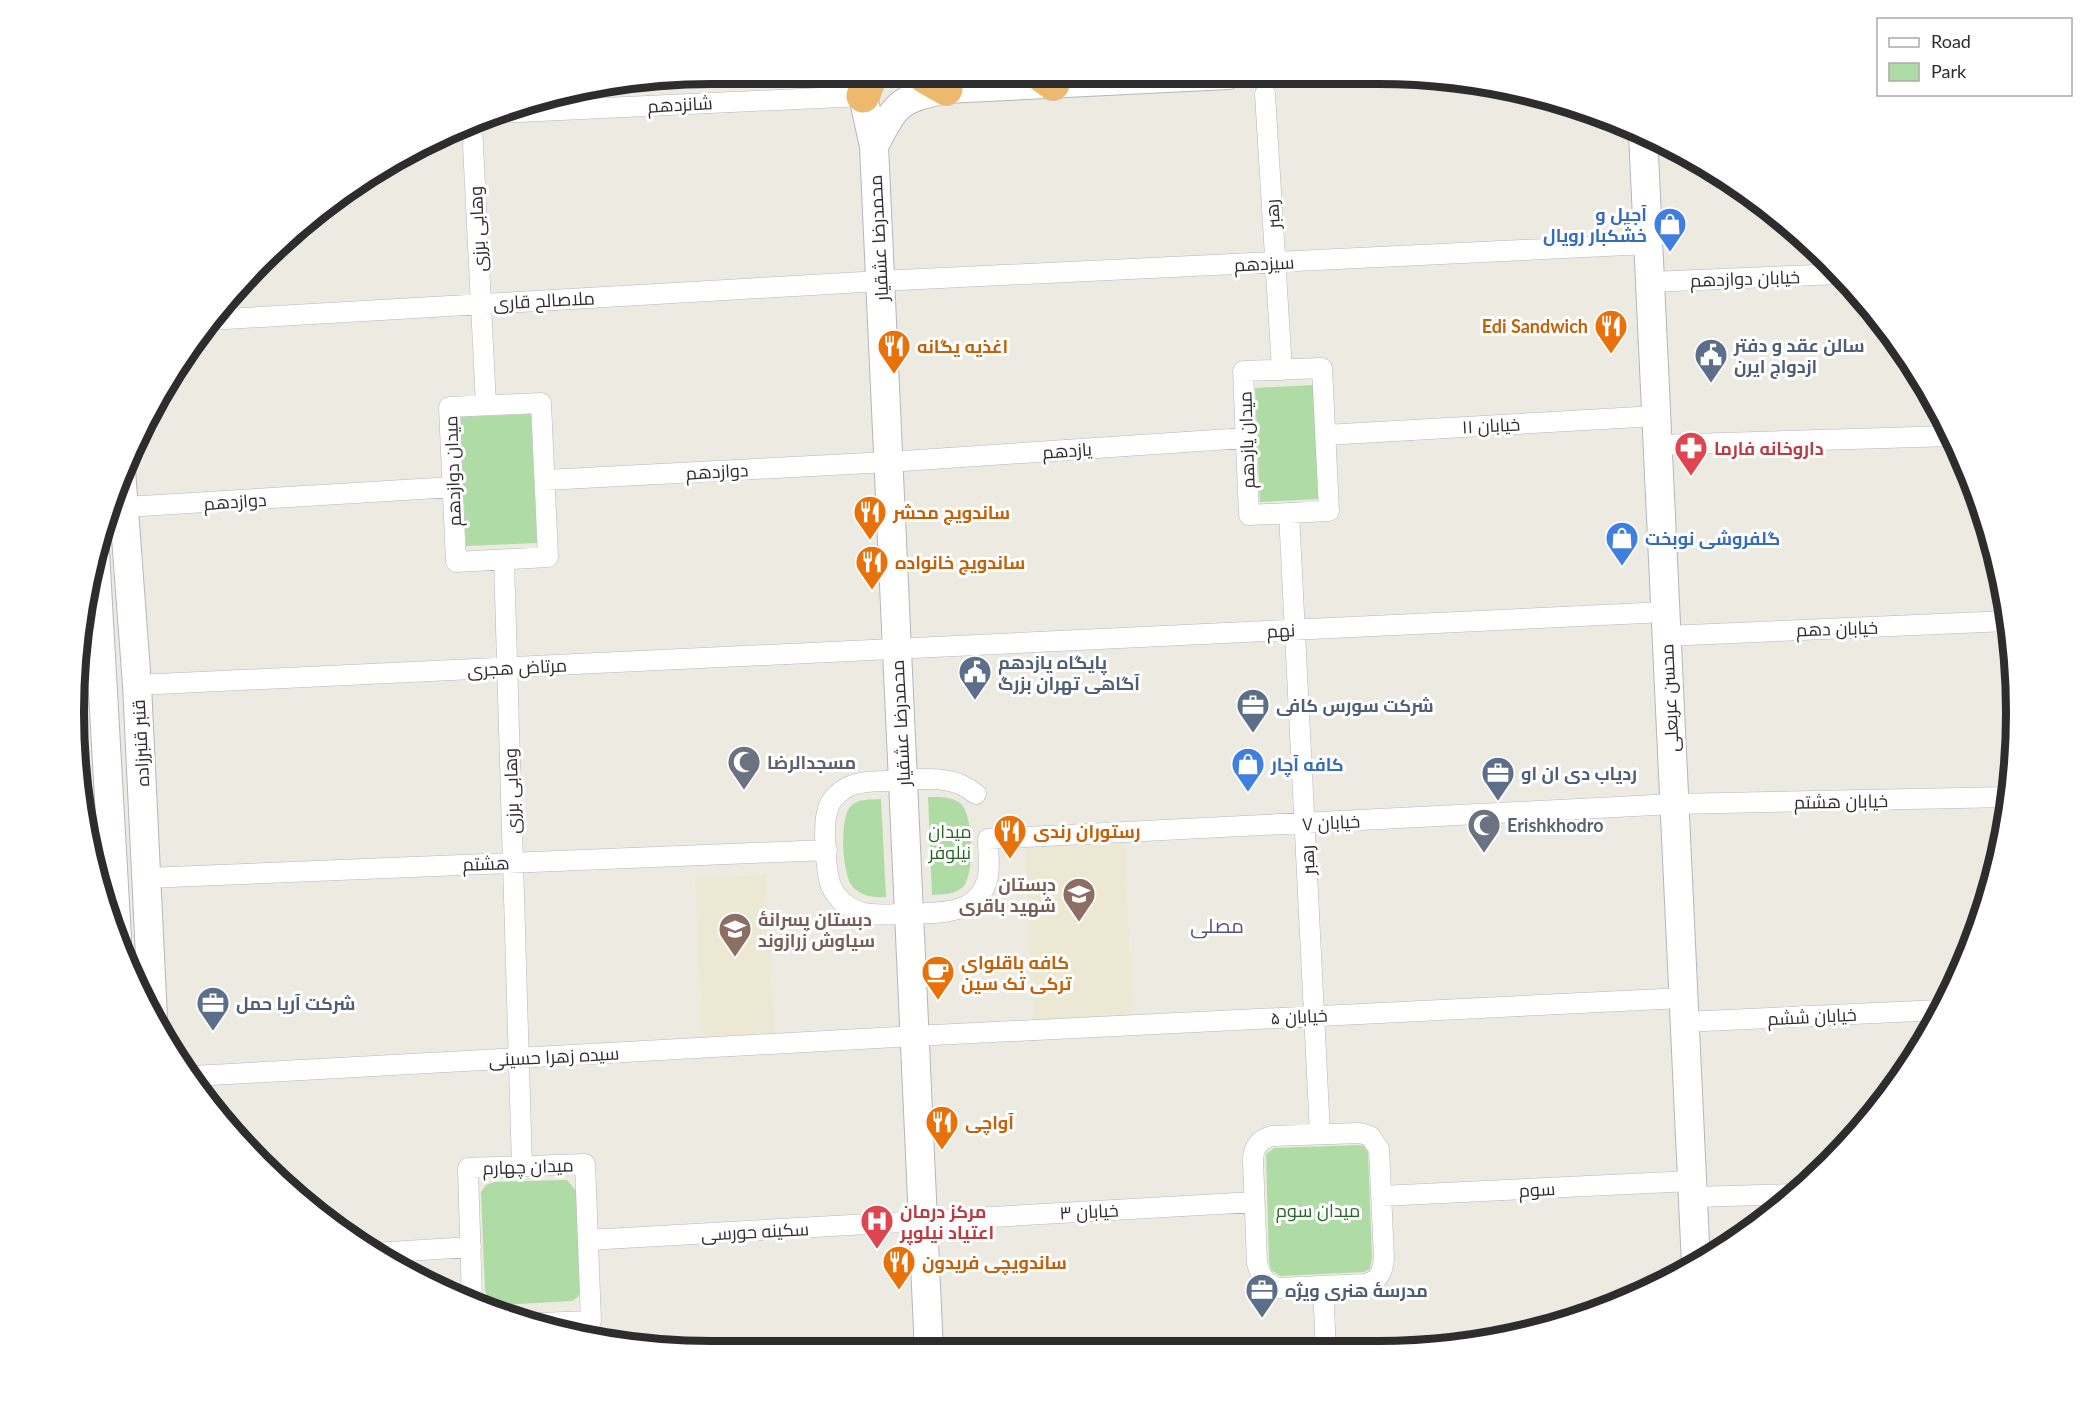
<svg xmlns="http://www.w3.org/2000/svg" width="2090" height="1425" viewBox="0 0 2090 1425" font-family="Lato,Cairo,sans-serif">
  <rect width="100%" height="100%" fill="#edeae2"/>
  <path fill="#ece8d3" d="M1124,837L1133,1021L1034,1026L1025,842Z
    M766,875L774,1038L703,1041L695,879Z"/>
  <path fill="#afdca5" d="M1313,385L1319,499L1260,502L1255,388Z
    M531,414L537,543L466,546L460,417Z
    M928,797C939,797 950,796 960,803C974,814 975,874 963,887C954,895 943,894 932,895Z
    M881,799L886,897C873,898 861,896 852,886C842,873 839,817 851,806C859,798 871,800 881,799Z
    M1359,1145L1364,1146L1368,1152L1372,1258L1370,1269L1364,1272L1280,1276L1271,1270L1269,1262L1266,1154L1274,1148Z
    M567,1180L576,1191L580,1291L578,1297L572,1301L498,1305L491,1303L485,1291L481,1192L486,1185L494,1182Z"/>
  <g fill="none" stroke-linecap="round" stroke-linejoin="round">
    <g stroke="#b5b5bf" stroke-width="21">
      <path id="street" d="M1265,94L1282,370
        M497,113L863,96
        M472,125L486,405
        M1644,144L1665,142
        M1650,282L1840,274
        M209,320L880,281L1648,244
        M1322,368L1329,511L1249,515L1243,371Z
        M541,403L548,557L456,562L449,407Z
        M1325,435L1656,416
        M1658,445L1951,436
        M545,480L888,462L1245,438
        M125,507L453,487
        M1289,513L1320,1134
        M504,560L522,1166
        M1666,636L2007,621
        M137,685L1665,612
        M976,794C951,772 916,780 885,781C868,782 851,781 838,794C832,799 828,806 827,813C823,827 826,873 831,886C834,893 841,902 848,906C865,918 887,914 906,914C938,912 980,917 988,876C990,864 988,851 988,839L1674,804L2008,797
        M146,878L827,850
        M1684,1022L1940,1010
        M193,1076L914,1036L1683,998
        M1360,1133L1370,1136L1379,1149L1384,1258C1383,1272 1379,1281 1365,1284L1278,1288C1265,1283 1260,1276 1257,1263L1253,1160C1253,1147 1260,1139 1272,1136Z
        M1381,1196L1692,1181
        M1692,1197L1794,1194
        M588,1240L1254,1202
        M373,1253L471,1247
        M1323,1286L1326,1352
        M472,1300L468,1168L585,1164L591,1321L540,1323"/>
    </g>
    <g stroke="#b5b5bf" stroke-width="30">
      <path id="secondary" d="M863,96L874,146L929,1352
        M1643,133L1696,1264
        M874,146C897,102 898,100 946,89L1228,75
        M121,470L137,685L153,1019
        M95,551L117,939"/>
    </g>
    <g stroke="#c8c8c8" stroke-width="34">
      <path id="highway" d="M1042,76L1053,84
        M925,77L946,89
        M863,96L870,77"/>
    </g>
    <use href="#street" stroke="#fff" stroke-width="20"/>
    <use href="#secondary" stroke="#fff" stroke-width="28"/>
    <use href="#highway" stroke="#ecb96e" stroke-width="33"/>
  </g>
  <defs>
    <g id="shop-pin" transform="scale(1.725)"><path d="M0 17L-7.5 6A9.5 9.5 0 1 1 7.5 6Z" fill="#3f7fe0" stroke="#fff"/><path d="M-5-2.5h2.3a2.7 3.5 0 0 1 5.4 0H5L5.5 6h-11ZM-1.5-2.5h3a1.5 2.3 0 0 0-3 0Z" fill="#fff"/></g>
    <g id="restaurant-pin" transform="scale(1.725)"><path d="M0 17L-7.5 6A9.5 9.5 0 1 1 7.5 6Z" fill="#e8710a" stroke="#fff"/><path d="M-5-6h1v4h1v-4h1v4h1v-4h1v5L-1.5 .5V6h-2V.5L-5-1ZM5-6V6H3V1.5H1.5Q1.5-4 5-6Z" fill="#fff"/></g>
    <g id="civic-pin" transform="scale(1.725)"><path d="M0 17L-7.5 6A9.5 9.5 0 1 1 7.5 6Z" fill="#5c6f8a" stroke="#fff"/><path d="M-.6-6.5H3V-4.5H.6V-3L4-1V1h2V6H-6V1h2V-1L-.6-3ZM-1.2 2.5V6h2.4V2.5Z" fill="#fff"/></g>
    <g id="pharmacy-pin" transform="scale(1.725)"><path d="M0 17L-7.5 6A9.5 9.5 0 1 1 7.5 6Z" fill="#e0444e" stroke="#fff"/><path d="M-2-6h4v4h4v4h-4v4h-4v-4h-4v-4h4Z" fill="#fff"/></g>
    <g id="office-pin" transform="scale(1.725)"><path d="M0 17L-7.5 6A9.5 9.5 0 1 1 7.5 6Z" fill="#5c6f8a" stroke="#fff"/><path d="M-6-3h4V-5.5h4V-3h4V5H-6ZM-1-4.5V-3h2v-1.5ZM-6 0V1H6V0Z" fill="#fff"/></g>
    <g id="mosque-pin" transform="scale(1.725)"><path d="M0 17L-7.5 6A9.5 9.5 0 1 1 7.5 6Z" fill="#6b7280" stroke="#fff"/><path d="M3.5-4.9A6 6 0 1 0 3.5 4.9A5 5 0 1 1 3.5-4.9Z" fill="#fff"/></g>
    <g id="school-pin" transform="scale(1.725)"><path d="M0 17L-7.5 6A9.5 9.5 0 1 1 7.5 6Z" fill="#8d6e63" stroke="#fff"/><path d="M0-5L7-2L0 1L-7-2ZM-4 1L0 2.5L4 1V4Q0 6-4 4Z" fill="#fff"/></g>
    <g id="cafe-pin" transform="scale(1.725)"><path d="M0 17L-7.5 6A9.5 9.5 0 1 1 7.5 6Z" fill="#e8710a" stroke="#fff"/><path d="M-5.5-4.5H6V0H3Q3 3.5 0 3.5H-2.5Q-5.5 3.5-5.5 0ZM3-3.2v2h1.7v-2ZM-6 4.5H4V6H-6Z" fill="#fff"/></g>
    <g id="hospital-pin" transform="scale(1.725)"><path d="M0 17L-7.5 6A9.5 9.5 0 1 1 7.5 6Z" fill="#e0444e" stroke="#fff"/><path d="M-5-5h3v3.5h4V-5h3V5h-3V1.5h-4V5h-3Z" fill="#fff"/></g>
  </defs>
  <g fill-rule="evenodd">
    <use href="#shop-pin" x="1670" y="224"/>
    <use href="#restaurant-pin" x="1611" y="326"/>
    <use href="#restaurant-pin" x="894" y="346"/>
    <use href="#civic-pin" x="1711" y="355"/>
    <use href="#pharmacy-pin" x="1691" y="448"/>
    <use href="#restaurant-pin" x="870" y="512"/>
    <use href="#shop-pin" x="1622" y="538"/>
    <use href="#restaurant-pin" x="872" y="562"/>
    <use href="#civic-pin" x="975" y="672"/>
    <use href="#office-pin" x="1253" y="705"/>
    <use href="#mosque-pin" x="744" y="762"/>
    <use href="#shop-pin" x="1248" y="764"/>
    <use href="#office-pin" x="1498" y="773"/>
    <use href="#mosque-pin" x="1484" y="825"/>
    <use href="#restaurant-pin" x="1010" y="831"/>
    <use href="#school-pin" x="1079" y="894"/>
    <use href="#school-pin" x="735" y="929"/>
    <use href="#cafe-pin" x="938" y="972"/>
    <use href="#office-pin" x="213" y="1003"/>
    <use href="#restaurant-pin" x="942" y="1122"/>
    <use href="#hospital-pin" x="877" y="1221"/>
    <use href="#restaurant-pin" x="899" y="1262"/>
    <use href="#office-pin" x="1262" y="1290"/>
  </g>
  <g text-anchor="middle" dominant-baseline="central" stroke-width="6" stroke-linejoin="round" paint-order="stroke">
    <g font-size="18" fill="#2d2d2d" stroke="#fff">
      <text transform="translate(680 104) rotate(-3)">شانزدهم</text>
      <text transform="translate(1272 214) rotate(-94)">رهبر</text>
      <text transform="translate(477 229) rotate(-93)">وهابی برزی</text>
      <text transform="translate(878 238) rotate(-93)">محمدرضا عشقیار</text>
      <text transform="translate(1264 263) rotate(-3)">سیزدهم</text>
      <text transform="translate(1745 278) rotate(-2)">خیابان دوازدهم</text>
      <text transform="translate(544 300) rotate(-3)">ملاصالح قاری</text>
      <text transform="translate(1491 425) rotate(-3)">خیابان ۱۱</text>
      <text transform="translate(1246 440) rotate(-92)">میدان یازدهم</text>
      <text transform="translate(1067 450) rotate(-4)">یازدهم</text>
      <text transform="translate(452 471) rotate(-92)">میدان دوازدهم</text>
      <text transform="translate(717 471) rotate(-3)">دوازدهم</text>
      <text transform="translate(235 501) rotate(-4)">دوازدهم</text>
      <text transform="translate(1837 628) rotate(-2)">خیابان دهم</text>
      <text transform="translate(1281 630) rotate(-3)">نهم</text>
      <text transform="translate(517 667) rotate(-3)">مرتاض هجری</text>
      <text transform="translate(1669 698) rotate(-93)">محسن عربعلی</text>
      <text transform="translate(900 723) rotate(-93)">محمدرضا عشقیار</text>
      <text transform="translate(140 743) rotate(-93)">قنبر قنبرزاده</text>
      <text transform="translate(511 791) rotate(-92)">وهابی برزی</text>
      <text transform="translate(1841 801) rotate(-1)">خیابان هشتم</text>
      <text transform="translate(1331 822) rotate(-3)">خیابان ۷</text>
      <text transform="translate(1307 860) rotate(-93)">رهبر</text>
      <text transform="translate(486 863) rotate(-2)">هشتم</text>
      <text transform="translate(1299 1016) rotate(-3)">خیابان ۵</text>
      <text transform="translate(1812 1016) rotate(-3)">خیابان ششم</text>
      <text transform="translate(554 1056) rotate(-3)">سیده زهرا حسینی</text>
      <text transform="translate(528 1166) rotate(-2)">میدان چهارم</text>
      <text transform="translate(1537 1189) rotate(-3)">سوم</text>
      <text transform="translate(1089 1211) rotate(-3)">خیابان ۳</text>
      <text transform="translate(755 1231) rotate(-3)">سکینه حورسی</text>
    </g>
    <g font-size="18" font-weight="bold" fill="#366cbe" stroke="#fff" text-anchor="start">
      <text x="1647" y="214" text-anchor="end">آجیل و<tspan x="1647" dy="21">خشکبار رویال</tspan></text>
      <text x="1645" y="538">گلفروشی نوبخت</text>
      <text x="1271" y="764">کافه آچار</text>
    </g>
    <g font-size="18" font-weight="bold" fill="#c56008" stroke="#fff" text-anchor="start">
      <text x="1588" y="326" text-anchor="end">Edi Sandwich</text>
      <text x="917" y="346">اغذیه یگانه</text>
      <text x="893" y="512">ساندویچ محشر</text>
      <text x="895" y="562">ساندویچ خانواده</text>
      <text x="1033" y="831">رستوران رندی</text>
      <text x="961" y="962">کافه باقلوای<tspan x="961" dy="21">ترکی تک سین</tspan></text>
      <text x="965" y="1122">آواچی</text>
      <text x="922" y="1262">ساندویچی فریدون</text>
    </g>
    <g font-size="18" font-weight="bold" fill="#4e5e75" stroke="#fff" text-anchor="start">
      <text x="1734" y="345">سالن عقد و دفتر<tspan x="1734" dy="21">ازدواج ایرن</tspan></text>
      <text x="998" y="662">پایگاه یازدهم<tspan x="998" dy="21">آگاهی تهران بزرگ</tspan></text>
      <text x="1276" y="705">شرکت سورس کافی</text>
      <text x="1521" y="773">ردیاب دی ان او</text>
      <text x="236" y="1003">شرکت آریا حمل</text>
      <text x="1285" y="1290">مدرسهٔ هنری ویژه</text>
    </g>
    <g font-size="18" font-weight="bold" fill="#be3a42" stroke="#fff" text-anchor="start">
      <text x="1714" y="448">داروخانه فارما</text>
      <text x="900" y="1211">مرکز درمان<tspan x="900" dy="21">اعتیاد نیلوپر</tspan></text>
    </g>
    <g font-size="18" font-weight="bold" fill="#5b616d" stroke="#fff" text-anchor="start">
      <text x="767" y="762">مسجدالرضا</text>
      <text x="1507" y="825">Erishkhodro</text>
    </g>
    <g font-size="18" fill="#276324" stroke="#fff">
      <text x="950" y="831">میدان<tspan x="950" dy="21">نیلوفر</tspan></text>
      <text x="1318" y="1210">میدان سوم</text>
    </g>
    <g font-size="18" font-weight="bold" fill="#785e54" stroke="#fff" text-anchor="end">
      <text x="1056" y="884">دبستان<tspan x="1056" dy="21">شهید باقری</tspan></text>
      <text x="758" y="919" text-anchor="start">دبستان پسرانهٔ<tspan x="758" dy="21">سیاوش زرازوند</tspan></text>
    </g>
    <g font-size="20" fill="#525379" stroke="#fff">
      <text x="1217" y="925">مصلی</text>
    </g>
  </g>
  <path d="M0 0H2090V1425H0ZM712 84H1378A628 628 0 0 1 2006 712V713A628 628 0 0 1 1378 1341H712A628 628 0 0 1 84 713V712A628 628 0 0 1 712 84Z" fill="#fff" fill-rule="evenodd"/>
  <path fill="none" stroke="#2d2d2d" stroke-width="8" d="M712 84H1378A628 628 0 0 1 2006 712V713A628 628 0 0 1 1378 1341H712A628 628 0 0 1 84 713V712A628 628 0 0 1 712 84Z"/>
  <rect x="1877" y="18" width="195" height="78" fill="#ffffff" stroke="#ababab" stroke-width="1.5"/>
  <rect x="1889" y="38" width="30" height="9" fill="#ffffff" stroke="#ababab" stroke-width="1.5"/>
  <text x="1931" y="48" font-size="18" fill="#2d2d2d">Road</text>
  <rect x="1889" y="63" width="30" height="18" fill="#afdca5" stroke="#ababab" stroke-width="1.5"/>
  <text x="1931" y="78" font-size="18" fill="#2d2d2d">Park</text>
</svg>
